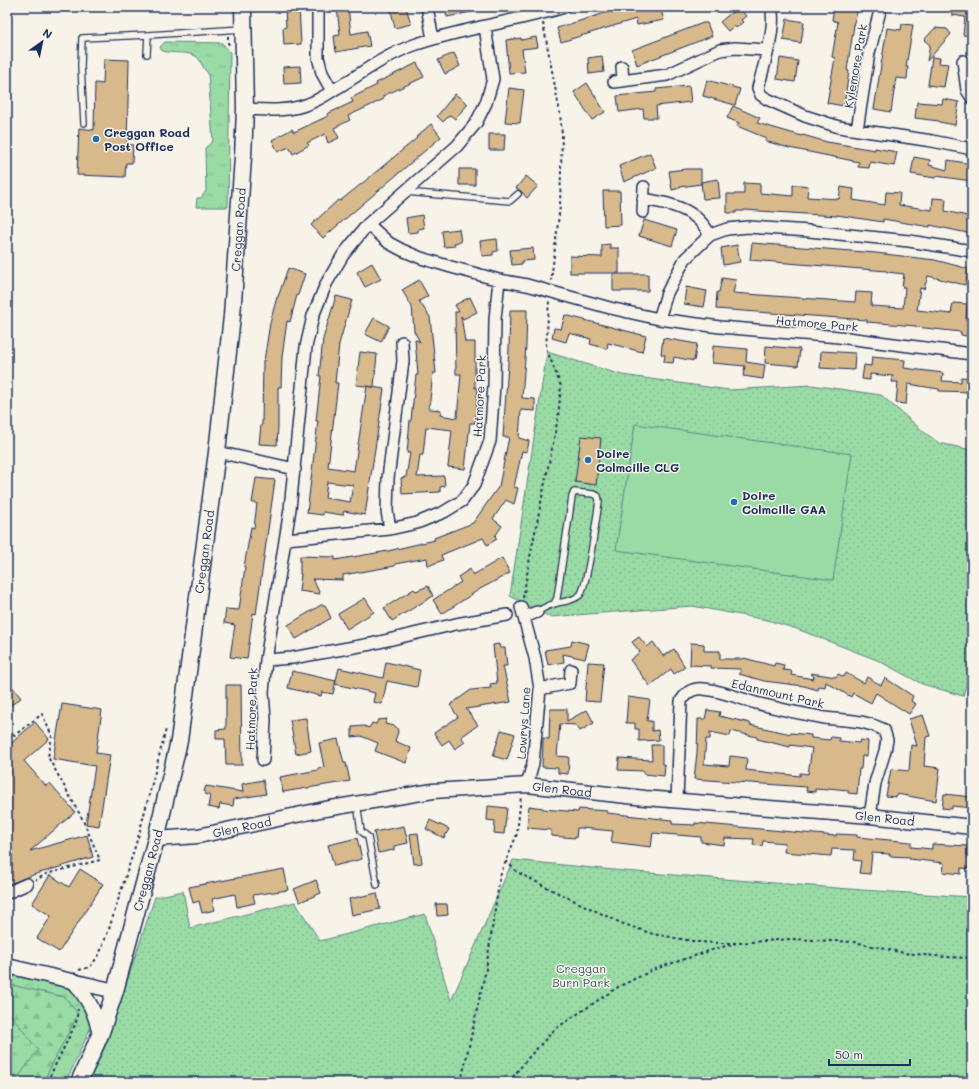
<svg xmlns="http://www.w3.org/2000/svg" width="979" height="1089" viewBox="0 0 979 1089" font-family="Mali,sans-serif">
  <defs>
    <pattern id="grass-tufts" width="24" height="20" patternUnits="userSpaceOnUse"><rect width="24" height="20" fill="#9adba5"/><path d="M3 7l-1-3M5 7V3M7 7l1-3M15 17l-1-3M17 17v-4M19 17l1-3" fill="none" stroke="#84bc90"/></pattern>
    <pattern id="forest-firs" width="22" height="20" patternUnits="userSpaceOnUse"><rect width="22" height="20" fill="#9adba5"/><path d="M5 1l3.5 6h-7zM16 11l3.5 6h-7z" fill="#84bc90"/></pattern>
    <pattern id="park-dots" width="8" height="8" patternUnits="userSpaceOnUse"><rect width="8" height="8" fill="#9adba5"/><path d="M2 2h.1M6 6h.1" fill="none" stroke="#84bc90" stroke-width="1.8" stroke-linecap="round"/></pattern>
  </defs>
  <rect width="100%" height="100%" fill="#f7f3e8"/>
  <filter id="ink" filterUnits="userSpaceOnUse"><feTurbulence type="fractalNoise" baseFrequency=".025" numOctaves="2"/><feDisplacementMap in="SourceGraphic" scale="8" xChannelSelector="R" yChannelSelector="G"/><feConvolveMatrix kernelMatrix="1 2 1 2 8 2 1 2 1" color-interpolation-filters="sRGB"/></filter>
  <g filter="url(#ink)">
    <path fill="url(#grass-tufts)" stroke="#5a8582" d="M165,42L222,43L230,52L228,207H196L197,198H201L206,191L205,148L213,141L208,73C202,68 202,62 197,57C190,51 172,54 162,51L160,47Z
      M7,974L59,984L75,993L88,1010L91,1027L66,1082H7Z"/>
    <path fill="url(#forest-firs)" stroke="#5a8582" d="M7,984L65,997L78,1014L43,1082H7V1078L17,1079L38,1050L7,1010Z"/>
    <path fill="url(#park-dots)" stroke="#5a8582" d="M547,352L622,375L729,390L811,385L881,395L924,432L939,443L967,449H972V662L963,696L922,684L877,660L797,629L767,620L692,606L550,617L510,596Z
      M513,860L624,871L862,890L972,897V1082H87L106,1044L155,897L183,891L190,928L295,902L320,941L425,914L451,1001Z"/>
    <path fill="#9adba5" stroke="#5a8582" d="M635,424L852,454L833,580L616,550Z"/>
    <path fill="#d8b98c" stroke="#1b2f5e" fill-rule="evenodd" d="M285,7H299L301,44L284,45L283,28L286,27Z
      M337,7H348L351,34L367,31L370,46L336,52L334,36L340,35Z
      M390,7H406L411,24L395,28Z
      M445,7H476V11L447,17Z
      M624,7H660L664,20L637,25L636,19L561,42L557,28Z
      M834,7H859L853,25H854L847,70L849,71L844,106L827,103L835,58L832,57L838,22L832,20Z
      M950,7L972,8V36L963,35L965,17L952,15Z
      M740,9L746,16L741,20L743,22L736,28L734,26L728,31L720,22L731,13Z
      M787,19L804,22L801,43L783,40Z
      M703,23H707L712,36L637,65L632,50Z
      M902,24L913,25L906,67H908L907,79L896,78L891,112L874,109L887,28L901,30Z
      M935,28L947,29L951,34L927,61L930,45L924,40Z
      M536,37L538,47L522,49L525,72L509,73L506,40L521,38V40Z
      M454,53L460,66L445,74L438,60Z
      M602,56L604,72L589,74L588,58Z
      M932,57L940,58L939,63L948,64L944,87L928,85Z
      M780,58L798,61L795,82L777,79Z
      M104,59L129,60L127,144L133,145L132,163H126L125,177L77,175L79,128L94,130L95,83L103,84Z
      M417,63L424,77L383,96L384,99L348,116L350,120L334,128L339,138L328,143L325,134L307,143L309,145L293,154L289,147L278,152L272,140L292,129L294,132L328,116L327,114L353,102L351,98L377,85L376,83Z
      M300,66L301,83L284,84L283,67Z
      M707,80L740,89L735,105L703,96Z
      M587,83L605,112L592,120L574,92Z
      M689,86L691,102L656,106L657,118H644L643,109L619,112L617,96L656,92V89Z
      M509,88L524,90L520,123L505,122Z
      M455,94L468,104L455,119L450,115L443,122L437,116Z
      M943,99L959,102L955,125L939,122V121L915,118L917,102L942,104Z
      M733,106L760,118L757,123L802,136L803,135L827,142L875,150V148L897,152L894,166L870,162L869,168L858,167L859,162L789,148L765,141L766,138L737,126L739,123L727,118Z
      M431,124L441,137L323,238L311,225L338,200L340,201L365,181L417,138L416,137Z
      M489,134H505L504,150H489Z
      M650,153L656,168L624,182L619,166Z
      M914,157L930,160L929,165L947,170L948,160L972,164V181L943,177L936,176L935,178L911,174Z
      M459,169H475V185H459Z
      M686,169H701V184L680,187V188L672,190L669,171Z
      M526,176L538,186L527,198L521,191L516,188Z
      M718,179L720,198L703,199L701,182Z
      M744,183L760,184V193L793,196V185H800L808,186L807,197L839,199L841,187L854,189L853,200L885,205L886,192L900,193L899,205L932,210L933,198L946,199L945,211L972,217V234L930,225V227L883,219V222L837,215V216L744,210V211H736V213H727V194H744Z
      M603,191H620L621,225L604,226Z
      M422,215L424,228L418,229V232L408,233L406,218Z
      M644,220L677,230L672,246L639,236Z
      M459,229L461,242L454,243L455,246L444,247L442,231Z
      M497,239L498,251L493,252V255L482,256L480,241Z
      M752,243L876,253L935,260L969,269L965,285L928,276L924,289L920,288L917,310L951,314L953,303L967,304L966,320L972,321V337L961,335V332L916,327V326L867,322V320L716,309L717,292H719L722,278L736,280L733,293L855,302L856,292L872,293L871,306L903,308L905,287H902L904,274L887,272V271L750,260Z
      M610,244V248H619V273H570V256L602,257V245Z
      M737,245L740,262L723,265L721,248Z
      M533,248L534,260L522,261V264L512,265L510,250Z
      M372,263L381,279L365,287L357,272Z
      M288,268L305,274L298,295H297L290,322L287,321L282,357L281,387H278V427L277,445L259,444L261,425H262L263,361H264L270,323L277,297H278Z
      M613,274H648V291H613Z
      M419,280L428,296L419,301L430,317L436,373H433L429,409L441,410L440,415L457,418L461,374H456L455,312H459L455,305L470,297L477,312L463,319L461,316L465,342H475V388H478L475,423H470L465,469L448,467L452,430L426,427L423,455H420L417,477L444,476L445,486L440,487V492L402,494L401,478L406,477L410,453H407L410,420H411L416,375H418L415,339L420,342L414,331L412,307L402,290Z
      M686,287L707,291L704,307L684,304Z
      M336,296L352,300L339,344L335,383H338L328,467L354,471L367,386L384,389L365,515L344,511L343,515L323,512V515L307,513L318,421H316L321,376H319L323,339ZM327,482L353,485L350,502L325,498Z
      M510,310H527L526,345L522,398L535,399V411L521,410L519,438L529,441L527,452L522,451L514,487L518,488L514,504L506,500L493,519L502,526L495,536L497,539L487,545L483,538L441,555L443,560L428,566L427,558L395,564V566L343,575V580L313,579L320,594L299,591L301,574H300V556L335,557V560L388,551L435,540L434,538L473,523L499,486L509,437H503L509,349Z
      M565,315L646,336L642,352L608,343L607,349L590,344L591,339L569,333L566,342L552,338L554,328L561,329Z
      M374,318L389,326L381,342L365,334Z
      M663,338L697,344L694,361L674,357L673,363L664,362L665,355L661,354Z
      M713,346L747,349L746,362L765,365L763,379L743,376L745,366L712,363Z
      M766,346L800,349L798,366L765,363Z
      M821,351L855,353L854,370L820,368Z
      M360,352L377,354L374,387L356,385Z
      M872,357L905,360L904,368L943,373L942,381L961,382V377L972,378V392L939,391V389L908,384L906,404L896,403L898,382H892L893,376L870,374V380L862,379L864,365L871,366Z
      M581,436L601,438L596,485L575,482Z
      M256,478L275,480L256,614L253,613L247,659L230,657L235,625L224,623L226,609L239,610L245,567H244L251,527L254,528L257,503H252Z
      M502,558L510,573L480,589L442,614L433,600L461,582L458,577L470,569L473,575Z
      M428,586L433,596L392,621L384,608L414,589L416,591Z
      M365,598L374,612L347,629L338,614Z
      M321,605H325L331,618L296,639L288,625Z
      M639,637L647,647L653,642L663,656L674,649L685,667L674,674L671,669L650,686L630,660L640,652L632,642Z
      M572,640L589,644L585,659L563,654L564,662L548,665L545,650L571,646Z
      M691,643L704,644V651H720V659H743L744,658L774,666L775,663L784,665L783,670L792,671L791,675L813,679L814,676L811,674V673L836,677L838,674L844,677L846,673L864,683L867,677L881,685L885,678L913,696L911,701L916,704L909,714L876,693L871,703L853,693L851,697L826,682L825,687L819,686L818,690L804,686L764,681L739,674L741,669L711,668V666L690,665Z
      M499,644L500,648H505L507,666H503L511,702L466,709L478,725L461,737L465,742L455,749L449,740L442,745L434,733L458,717L450,705L471,690L491,688L490,684L497,683L493,645Z
      M386,662L420,670L417,687L387,681L382,704L373,702L375,693L335,684L339,668L383,678Z
      M588,662L604,663L600,702L585,701Z
      M292,671L336,681L333,694L322,692L321,696L288,688Z
      M7,680L21,698L7,708Z
      M226,685H241L242,765H226L225,739H216V730L226,729Z
      M628,697L650,700L647,721H652V731L658,730L659,740L639,741V729H635V723H626Z
      M62,704L102,710L96,753L110,755L99,826L86,824L95,766L53,759Z
      M550,709H567V721L587,710L594,723L580,731L576,725L560,724L557,756L569,757L568,774L558,773V768L542,767L543,738L549,739Z
      M707,710L720,712L719,716L750,723V725L791,734V733L811,735V738L830,740L831,737L839,738V741L859,743L860,740L868,741L867,756H862L861,769H859L857,794L848,793V790L828,788V790L815,789V792L806,791L807,787L694,779L697,753L698,719H705ZM731,731L757,737V739L790,747V745L812,748L808,774L800,773V776L746,770L747,758L730,756L729,766L704,764L706,739H710V732L730,736Z
      M923,715L930,736L926,737L924,766L940,768L936,801L897,794L896,797L886,796L891,769L909,771L911,745L917,746L909,719Z
      M306,718L311,751L296,754L290,720Z
      M387,719L385,724L395,726L397,728L398,732L395,741L411,748L406,763L375,751L378,743L361,736L352,737V727L364,726L369,728L372,723L376,724L378,720Z
      M35,722L49,739L24,761L46,786L50,783L75,812L30,851L87,835L93,857L33,875L7,885V747Z
      M501,730L515,734L507,760L493,756Z
      M338,739L344,763H346L350,781L283,792L280,777L318,770V768L324,767L319,743Z
      M651,745H662V764L665,765L664,776L644,774V771L618,770L619,758L652,760Z
      M263,780L266,794L234,799L233,806L220,804L219,809L208,807L210,795H206L204,791L206,786L243,792L242,784Z
      M944,794L972,797V808L952,806V809L942,808Z
      M488,806L507,808L504,834L494,833L495,821L487,820Z
      M529,806L543,808V809L578,812L579,809L607,811V813L672,820V824L695,825V823L836,836V834L857,835V837L911,842V847L932,849V844L967,846V855H972V869L961,868V874L943,872L944,863L909,859L910,857L889,856L890,854L872,853L870,874L859,873L861,861L854,860L855,850L832,849L831,856L784,852L785,843L763,841L762,846L753,845L754,839L725,838L724,845L701,842V837L653,833L651,847L611,842L613,831L581,828H577L576,838L551,836V830L527,828Z
      M430,820L449,829L444,838L426,829Z
      M404,826L408,843L394,846V850L378,853L374,832Z
      M418,833L422,863L414,864L410,834Z
      M357,838L362,859L334,866L328,845Z
      M80,869L103,884L59,952L37,938L51,916L32,904L50,875L69,887Z
      M284,869L288,890L253,895L255,903L237,907L235,894L212,899L215,910L202,913L199,901L193,903L189,887Z
      M316,880L321,893L300,902L294,889Z
      M377,893L380,909L352,915L349,899Z
      M436,904H447L448,915L437,916Z"/>
    <g fill="none" stroke-linecap="round" stroke-linejoin="round">
      <g stroke="#1b2f5e" stroke-width="8">
        <path id="service" d="M147,54L148,35L242,29
          M84,123L81,66L82,38L148,35
          M405,192L510,201L518,194
          M537,612C542,609 548,605 554,604C563,601 572,602 580,595C587,588 597,515 599,501L598,496L593,494L574,492L572,497L557,598L554,604
          M357,804L361,831L368,837L377,885"/>
      </g>
      <g stroke="#1b2f5e" stroke-width="14">
        <path id="minor" d="M318,7V57L322,73L332,91
          M427,7L433,39
          M771,7C777,26 763,68 758,88L761,95L767,99L805,116L839,127L932,141L972,149
          M963,61L967,90L972,98
          M622,67L623,80
          M614,82L667,75L720,50L735,48L767,50
          M245,109C266,110 288,112 308,104C319,100 328,94 337,88C362,73 386,55 414,45C462,28 515,22 564,7
          M857,130L869,53L881,7
          M643,199C660,202 680,205 694,216C701,221 706,228 710,235
          M643,212L644,187
          M368,224L389,243L402,250L421,258L451,267L499,280L527,285L610,308L659,319L720,327L839,337L972,354
          M659,319L667,293L685,259L710,235L727,229L748,227L809,231L909,241L972,251
          M217,452L295,469
          M390,529L387,511L388,478L403,361L402,342
          M286,539L390,529L417,523L444,512L462,501L474,485L490,441L494,385L495,319L499,280
          M521,607L535,658L540,689L533,763L527,785
          M524,617L537,612
          M266,660L292,658L371,644L456,624L507,615
          M540,689L570,683L571,670
          M263,760L265,720L263,692L266,660L290,509L306,347L313,316L326,284L343,255L368,224L457,146L476,123L486,103L493,79L485,27
          M677,800L681,701C685,695 689,690 697,689C710,687 742,699 756,703C779,709 802,714 825,718C846,721 864,719 884,730L887,740L885,751L875,783L870,816
          M7,893L27,884"/>
      </g>
      <g stroke="#1b2f5e" stroke-width="17">
        <g id="tertiary">
          <path id="s1" d="M156,839L198,836L325,809L433,791L527,785L645,798L870,816L972,827"/>
          <path d="M7,966L115,991"/>
          <path d="M74,981C89,1001 95,1010 100,1035"/>
        </g>
      </g>
      <g stroke="#1b2f5e" stroke-width="19">
        <g id="secondary">
          <path id="s2" d="M79,1082L100,1035L115,991L156,839L179,741L217,452L232,316L243,157L245,109L243,7"/>
        </g>
      </g>
      <path stroke="#1b2f5e" stroke-width="2" stroke-dasharray="3 3" stroke-linecap="butt" d="M543,23L560,113L562,135L560,206L551,281
        M228,36V43L230,46
        M523,598L530,557L558,418L561,386L546,348L549,301
        M7,732L15,735L42,714L52,736L48,757L83,820L100,860L46,874L36,880
        M506,861L517,872L552,890L621,923L653,934L698,942L719,943H738L791,939L854,942L904,953L946,957L972,958
        M79,970L90,967L99,955L109,929L139,834L166,729
        M47,1082L76,1023L78,1009
        M461,1082L486,969L500,876L517,834L521,796
        M509,1082L528,1058L555,1029L618,987L655,969L718,948L735,944"/>
      <use href="#service" stroke="#f7f3e8" stroke-width="5.5"/>
      <use href="#minor" stroke="#f7f3e8" stroke-width="11"/>
      <use href="#tertiary" stroke="#f7f3e8" stroke-width="14"/>
      <use href="#secondary" stroke="#f7f3e8" stroke-width="16"/>
    </g>
  </g>
  <g fill="#1f6fb2" stroke="#f7f3e8" stroke-width="1.5">
    <circle cx="96" cy="139" r="4"/>
    <circle cx="588" cy="460" r="4"/>
    <circle cx="734" cy="502" r="4"/>
  </g>
  <g text-anchor="middle" dominant-baseline="central" stroke-width="3" stroke-linejoin="round" paint-order="stroke">
    <g font-size="12" fill="#1b2f5e" stroke="#f7f3e8">
      <text transform="translate(855 66) rotate(-80)">Kylemore Park</text>
      <text stroke="none"><textPath href="#s2" startOffset="871">Creggan Road</textPath></text>
      <text transform="translate(817 323) rotate(5)">Hatmore Park</text>
      <text transform="translate(479 396) rotate(-87)">Hatmore Park</text>
      <text stroke="none"><textPath href="#s2" startOffset="547">Creggan Road</textPath></text>
      <text transform="translate(778 693) rotate(13)">Edanmount Park</text>
      <text transform="translate(251 709) rotate(-88)">Hatmore Park</text>
      <text transform="translate(523 723) rotate(-86)">Lowrys Lane</text>
      <text stroke="none"><textPath href="#s1" startOffset="411">Glen Road</textPath></text>
      <text stroke="none"><textPath href="#s1" startOffset="735">Glen Road</textPath></text>
      <text stroke="none"><textPath href="#s1" startOffset="87">Glen Road</textPath></text>
      <text stroke="none"><textPath href="#s2" startOffset="223">Creggan Road</textPath></text>
    </g>
    <g font-size="12" font-weight="bold" fill="#1b2f5e" stroke="#f7f3e8" text-anchor="start">
      <text x="104" y="132">Creggan Road<tspan x="104" dy="14">Post Office</tspan></text>
      <text x="596" y="453">Doire<tspan x="596" dy="14">Colmcille CLG</tspan></text>
      <text x="742" y="495">Doire<tspan x="742" dy="14">Colmcille GAA</tspan></text>
    </g>
    <g font-size="12" fill="#3b5a70" stroke="#f7f3e8">
      <text x="581" y="968">Creggan<tspan x="581" dy="14">Burn Park</tspan></text>
    </g>
  </g>
  <rect width="979" height="1089" fill="none" stroke="#f7f3e8" stroke-width="24"/>
  <rect x="12" y="12" width="955" height="1065" fill="none" stroke="#1b2f5e" stroke-width="1.5" filter="url(#ink)"/>
  <g transform="translate(42 42) rotate(33)" stroke="#f7f3e8" stroke-width="3" paint-order="stroke">
  <path d="M0-3L7 15L0 10L-7 15Z" fill="#1b2f5e"/>
  <text y="-6" font-size="11" font-weight="bold" text-anchor="middle" fill="#1b2f5e">N</text>
  </g>
  <path d="M829 1059v6h81v-6" fill="none" stroke="#1b2f5e" stroke-width="2"/>
  <text x="835" y="1059" font-size="12" fill="#1b2f5e" stroke="#f7f3e8" stroke-width="3" paint-order="stroke">50 m</text>
</svg>
